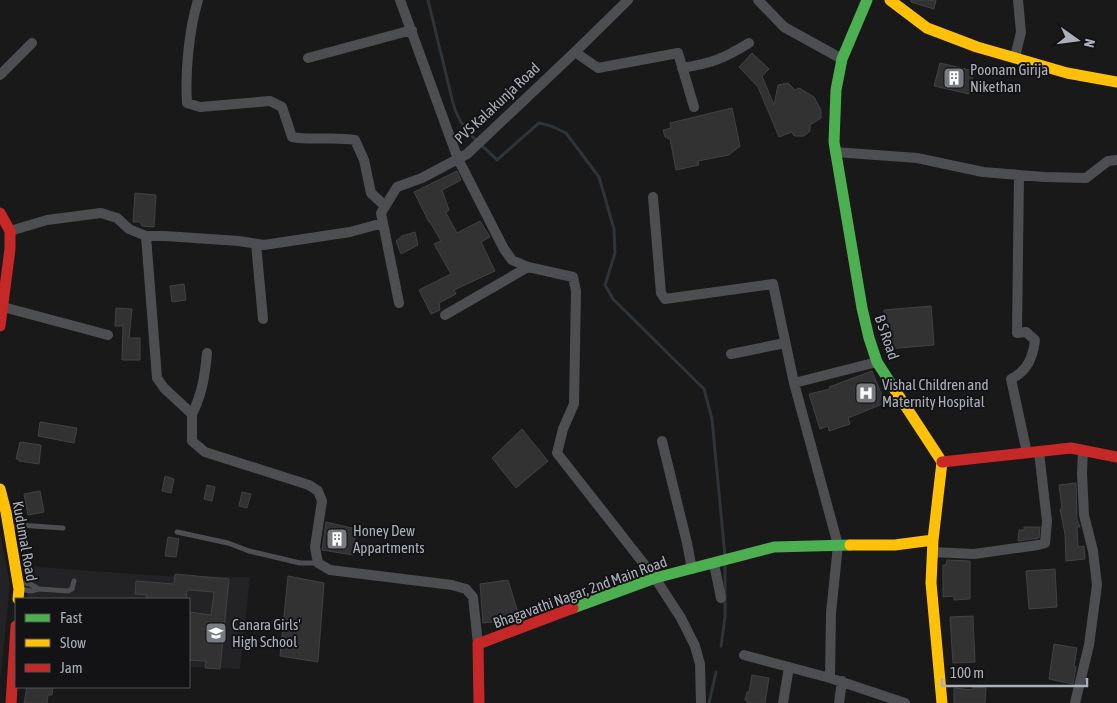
<svg xmlns="http://www.w3.org/2000/svg" width="1117" height="703" viewBox="0 0 1117 703" font-family="'Asap Condensed',sans-serif">
  <rect width="100%" height="100%" fill="#191919"/>
  <path fill="#232325" d="M0,533L10,584L0,683Z
    M25,566L162,576L250,577L240,669L189,667V599H27Z"/>
  <g fill="none" stroke-linecap="round" stroke-linejoin="round">
    <path stroke="#2d343a" stroke-width="3" d="M428,0L453,103C460,130 478,141 497,160L539,123L551,126L566,133L599,177L614,229L615,253L605,285L613,299L704,389L712,419L725,556
      M721,646L725,617V565
      M709,703L716,672"/>
  </g>
  <path fill="#323233" stroke="#414245" d="M911,0H936L934,9L911,2Z
    M752,53L769,69L762,76L774,105L778,85L788,83L795,90L799,88L814,97L821,110V118L810,125V131L804,136H794L792,132L779,137L758,87L739,67Z
    M940,63L974,71L969,94L934,86Z
    M732,108L740,146L729,155L698,161L699,165L676,170L670,139L665,137L663,130L671,128L670,123Z
    M457,171L461,180L442,190L449,210L446,213L457,233L480,221L490,237L481,242L495,271L454,290L456,294L439,303L440,310L431,314L419,290L451,274L434,244L441,241L430,222H429L414,192Z
    M135,193L156,195L154,227L142,226L140,222H133Z
    M415,232L418,245L401,254L396,241L402,236Z
    M184,284L186,300L172,302L170,286Z
    M931,306L934,345L887,349L884,310Z
    M116,308L132,309L129,338H140V360H122L123,326H115Z
    M872,371L885,403L848,418L850,424L829,431L828,426L820,429L809,394L830,389L829,387Z
    M40,422L77,428L74,443L38,436Z
    M522,429L548,461L516,488L492,458Z
    M20,442L41,445L39,464L19,461V459H16Z
    M165,476L174,479L171,493L162,491Z
    M1076,483L1077,519L1080,527H1077L1078,547L1084,546L1085,559L1066,561L1065,534L1060,509H1062L1059,485Z
    M207,485L215,487L212,501L204,499Z
    M40,491L44,512L28,515L24,494Z
    M242,492L251,494L247,508L239,506Z
    M326,522L356,529L353,555L322,550Z
    M1024,527H1040L1039,538L1018,541L1019,530H1024Z
    M168,537L179,539L176,557L165,556Z
    M947,560L970,561V599L954,600V596L943,597V565H946Z
    M1055,569L1057,607L1029,609L1026,571Z
    M175,574L229,579L220,669L205,668L206,661L189,660V612L211,615L214,592L187,590L186,599H146L147,595L135,594L136,581L174,584Z
    M288,576L324,583L318,662L280,656Z
    M508,580L520,619L483,623L480,584Z
    M973,616L975,662L953,663L950,617Z
    M1054,644L1077,648L1074,666L1076,667L1073,684L1049,679Z
    M752,675L769,678L765,703H747V700H745L747,692H749Z
    M27,687H53L52,695H48L47,703H24Z
    M973,687L986,688L985,703H954V688L973,690Z"/>
  <g fill="none" stroke-linecap="round" stroke-linejoin="round">
    <path stroke="#4d4e52" stroke-width="5" d="M10,529L19,525L63,528
      M177,532L228,543L249,551L300,563H318
      M18,582L30,584L39,589L31,591L20,589
      M39,589L68,591L72,589L74,581"/>
    <path stroke="#4d4e52" stroke-width="10" d="M198,0C189,30 185,72 187,103L200,107L270,101L282,107L292,137C313,141 334,136 355,140L364,160L371,193L385,206
      M400,0L458,159L504,249L512,260L528,267L573,277L576,291L574,404L563,429L557,453L655,578L681,618L695,646L700,664L701,703
      M758,0L784,27L842,59
      M575,52L598,68L678,53L694,107
      M1015,57L1021,32L1018,0
      M308,58L412,30
      M682,68C712,63 723,59 749,43
      M0,75L32,43
      M835,152L917,158L983,172L1044,177L1086,178L1108,161L1117,160
      M1019,175L1017,333L1026,332L1035,340C1033,358 1027,371 1011,379L1027,453
      M653,197L661,293L665,299L773,284L794,383L838,545L831,613L830,678
      M10,231L47,220L101,213L117,218L129,229L146,236H165L239,241L264,245L350,232L383,223
      M146,236L157,378L164,388L192,414V441L205,452L309,485L318,491L322,501L315,547L318,563L330,570L452,585L466,589L473,597L478,644
      M256,244L263,319
      M399,303L381,213L397,187L422,178L467,154L575,52L628,0
      M3,307L108,335
      M445,315L528,267
      M731,354L785,343
      M794,383L877,362
      M192,414C202,395 205,375 207,353
      M662,441L687,543L692,569
      M932,552L974,554L1038,545L1045,543L1047,521L1039,452
      M714,564L721,598
      M744,655L830,678L905,703
      M783,703L789,667
      M839,703L842,681
      M1075,703L1089,645L1097,585L1093,551L1084,515L1082,473L1083,451"/>
    <path stroke="#4caf50" stroke-width="11" d="M867,0L842,59L836,90L834,142L862,308L869,338L877,362L895,390
      M573,608L655,578L774,547L850,545"/>
    <path stroke="#ffc107" stroke-width="11" d="M890,0L927,28L977,47L1067,73L1117,82
      M895,390L942,462L933,540L931,583L942,703
      M0,489L6,512L19,589L18,599
      M850,545H895L933,540"/>
    <path stroke="#c62828" stroke-width="11" d="M0,213L10,231V249L0,326
      M942,462L1071,448L1117,457
      M11,703L16,626
      M479,703L478,644L573,608"/>
  </g>
  <defs>
    <g id="building-square" transform="scale(1.125)"><rect x="-9" y="-9" width="18" height="18" rx="4" fill="#787b81" stroke="#131315"/><path d="M-4-6H4V6H1V3H-1V6H-4ZM-2.5-4.3h1.7v1.8h-1.7ZM.8-4.3h1.7v1.8H.8ZM-2.5-1h1.7V.8h-1.7ZM.8-1h1.7V.8H.8Z" fill="#fff"/></g>
    <g id="hospital-square" transform="scale(1.125)"><rect x="-9" y="-9" width="18" height="18" rx="4" fill="#787b81" stroke="#131315"/><path d="M-5-5h3v3.5h4V-5h3V5h-3V1.5h-4V5h-3Z" fill="#fff"/></g>
    <g id="school-square" transform="scale(1.125)"><rect x="-9" y="-9" width="18" height="18" rx="4" fill="#787b81" stroke="#131315"/><path d="M0-5L7-2L0 1L-7-2ZM-4 1L0 2.5L4 1V4Q0 6-4 4Z" fill="#fff"/></g>
  </defs>
  <g fill-rule="evenodd">
    <use href="#building-square" x="954" y="78"/>
    <use href="#hospital-square" x="866" y="393"/>
    <use href="#building-square" x="337" y="539"/>
    <use href="#school-square" x="216" y="633"/>
  </g>
  <g text-anchor="middle" dominant-baseline="central" stroke-width="4" stroke-linejoin="round" paint-order="stroke">
    <g font-size="15" fill="#abb0b9" stroke="#131315" text-anchor="start">
      <text x="970" y="69">Poonam Girija<tspan x="970" dy="17">Nikethan</tspan></text>
      <text x="882" y="384">Vishal Children and<tspan x="882" dy="17">Maternity Hospital</tspan></text>
      <text x="353" y="530">Honey Dew<tspan x="353" dy="17">Appartments</tspan></text>
      <text x="232" y="624">Canara Girls'<tspan x="232" dy="17">High School</tspan></text>
    </g>
    <g font-size="15" fill="#abb0b9" stroke="#131315">
      <text transform="translate(497 103) rotate(-43)">PVS Kalakunja Road</text>
      <text transform="translate(887 337) rotate(71)">B S Road</text>
      <text transform="translate(25 541) rotate(80)">Kudumal Road</text>
      <text transform="translate(580 592) rotate(-20)">Bhagavathi Nagar, 2nd Main Road</text>
    </g>
  </g>
  <rect x="15" y="598" width="175" height="90" fill="#131315" stroke="#505257"/>
  <rect x="25" y="614" width="25" height="8" fill="#4caf50" stroke="#505257"/>
  <text x="60" y="623" font-size="15" fill="#abb0b9">Fast</text>
  <rect x="25" y="639" width="25" height="8" fill="#ffc107" stroke="#505257"/>
  <text x="60" y="648" font-size="15" fill="#abb0b9">Slow</text>
  <rect x="25" y="664" width="25" height="8" fill="#c62828" stroke="#505257"/>
  <text x="60" y="673" font-size="15" fill="#abb0b9">Jam</text>
  <g transform="translate(1077 40) rotate(104)" stroke="#131315" stroke-width="4" paint-order="stroke">
  <path d="M0-4L9 19L0 12L-9 19Z" fill="#abb0b9"/>
  <text y="-8" font-size="14" font-weight="bold" text-anchor="middle" fill="#abb0b9">N</text>
  </g>
  <path d="M942 678v8h145v-8" fill="none" stroke="#abb0b9" stroke-width="2.5"/>
  <text x="950" y="678" font-size="15" fill="#abb0b9" stroke="#131315" stroke-width="4" paint-order="stroke">100 m</text>
</svg>
